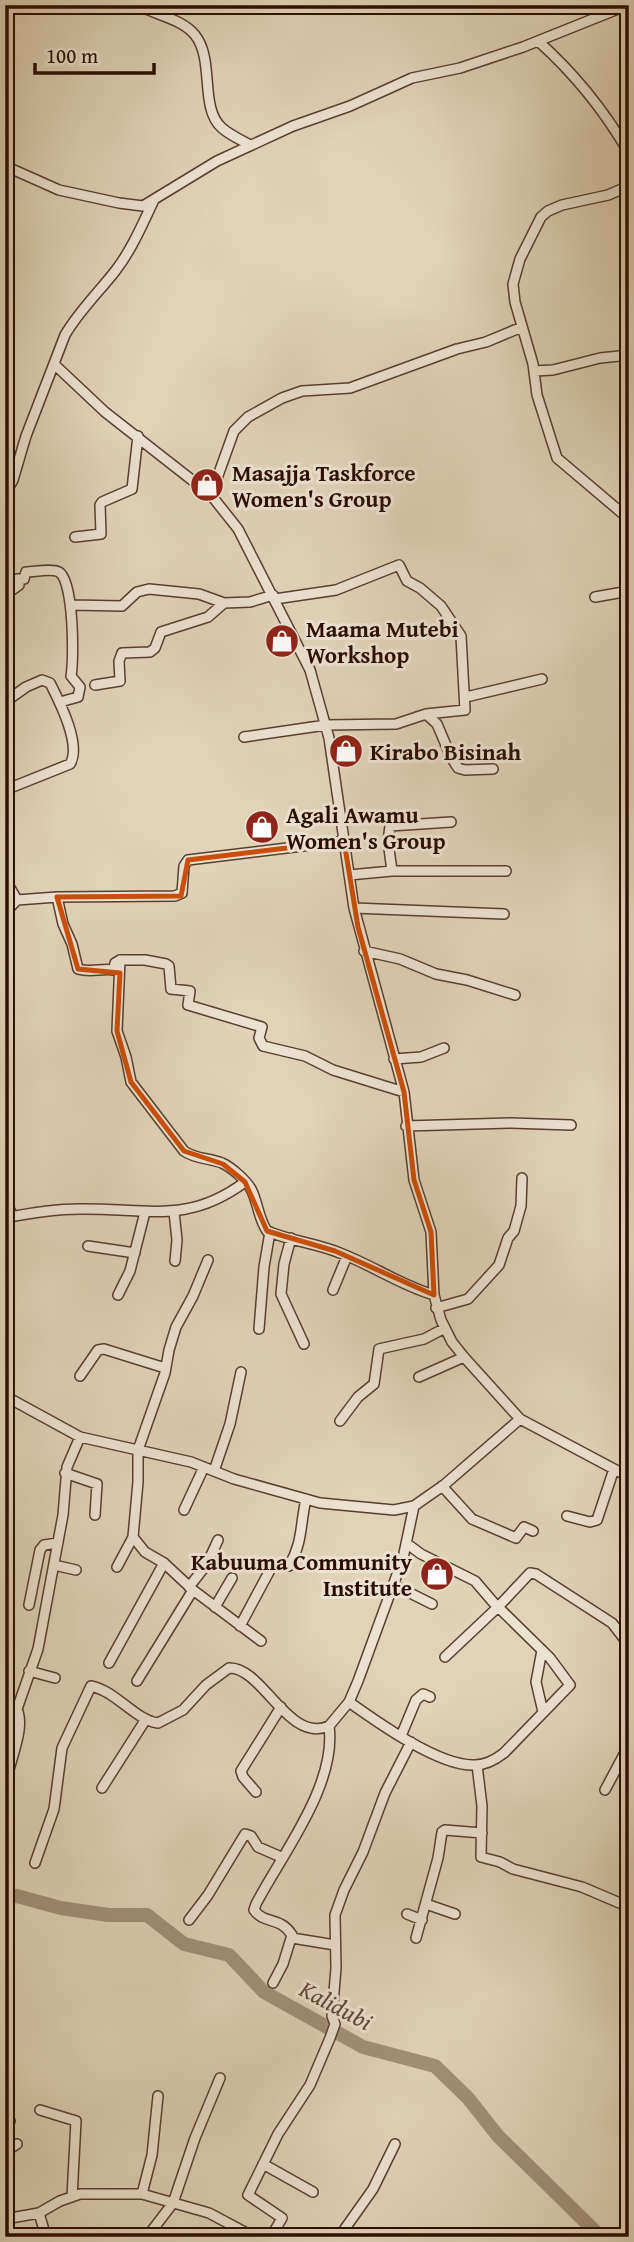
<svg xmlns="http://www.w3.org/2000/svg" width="634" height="2242" viewBox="0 0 634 2242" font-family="'Gentium Book Plus',serif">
  <rect width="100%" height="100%" fill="#e0d3b7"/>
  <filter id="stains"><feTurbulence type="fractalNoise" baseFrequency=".00286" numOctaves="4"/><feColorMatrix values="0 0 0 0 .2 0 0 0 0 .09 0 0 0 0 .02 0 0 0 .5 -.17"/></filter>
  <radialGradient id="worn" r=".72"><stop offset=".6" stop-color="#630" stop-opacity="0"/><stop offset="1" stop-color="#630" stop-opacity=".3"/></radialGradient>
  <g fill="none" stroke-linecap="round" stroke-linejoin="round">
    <path stroke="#a29079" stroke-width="14" d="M5,1897L17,1896L61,1908L108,1915H147L184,1944L229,1955L264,1992L363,2047L435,2066L468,2098L498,2136L601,2237"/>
    <g stroke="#583e2e" stroke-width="12">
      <path id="minor" d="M138,5C156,15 182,19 195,35C215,60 199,108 222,128C230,135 241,140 250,145
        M538,41C575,74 604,110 629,153
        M5,166L59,190L119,203L143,206L217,161L293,126L350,106L412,78L460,68L523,47L628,5
        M629,186L608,195L562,205L548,211L541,217L520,259L513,284L515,302L533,364L537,395L557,458L629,519
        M54,364L105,412L211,495L238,529L310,670L329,738L354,908L404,1092L414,1180L431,1232L434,1295L441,1320L452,1342L464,1357L520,1419L629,1477
        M534,371L553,370L600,358L629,355
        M5,494L13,480L26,436L65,335C79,311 99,292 116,270C132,249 142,225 153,202
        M211,495L234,431L248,417L282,398L302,391L350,388L457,349L486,342L522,327
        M75,537L101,534L100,505L102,502L132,489L138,436
        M5,595L19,585L17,579H24L26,572C35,572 51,568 59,572C74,581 74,660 71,676L80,687L78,697L60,702
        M595,597L629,591
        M71,605L122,606L137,592L149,589L199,594L224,603L250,602L273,595
        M95,685L120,681L119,661L122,653L150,652L155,648L161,632L208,617L224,603
        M466,697L542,679
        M5,702L26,687L42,680L50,683C59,701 82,745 70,764L5,790
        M426,714L437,724L451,757L458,768L465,770L493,769
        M244,737L326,725L396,724L426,714L465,710L461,636L441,606L420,588L407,581L399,565L336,590L275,599
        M392,871L388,841L390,826L451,822
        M349,875L392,871H506
        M5,879L17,900
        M57,897L63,924L72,944L78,969C91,973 102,968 114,970L115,963L120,960L117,1031L126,1057L131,1082L184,1151C195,1159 209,1158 222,1163C231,1167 246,1180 251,1189C258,1202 258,1218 267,1231C290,1241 316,1243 340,1253C372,1265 400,1285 434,1295
        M354,908L504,914
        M5,913L17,900L57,897L175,896L182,893L184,866L188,860L344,841
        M364,951L400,959L436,974L467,980L515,995
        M120,960H145L166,964L169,966L171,989L190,991L188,1005L262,1027L259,1038L263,1046L305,1056L333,1070L404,1092
        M394,1059L421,1057L444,1048
        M406,1126L511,1123L571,1125
        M5,1201L13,1216
        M174,1212L177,1240L175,1261
        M5,1218C30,1213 55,1209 80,1209C147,1208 187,1225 245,1182
        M291,1238L284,1264L281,1294L304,1344
        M88,1246L135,1253
        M208,1260L193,1296L176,1327L169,1350L165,1373L138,1450V1482L133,1537L145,1552L164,1563L193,1590L261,1641
        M333,1290L347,1256
        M118,1295L130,1271L145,1212
        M436,1308L468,1299L499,1265L508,1238L514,1231L521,1206L522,1178
        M259,1329L264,1267L270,1232
        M80,1376L98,1350L104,1349L165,1368
        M419,1377L464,1357
        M5,1396L80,1437L191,1462L234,1479L320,1503L394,1510L414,1506L444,1485L520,1419
        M340,1421L358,1397L374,1384L379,1349L424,1339L445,1328
        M214,1471L230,1424L241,1372
        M65,1473L97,1484L95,1515
        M442,1486L472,1519L516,1538L524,1527L533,1531
        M184,1510L204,1467
        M567,1516L590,1522L597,1520L614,1469
        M54,1565L76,1570
        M289,1566C303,1542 300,1525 306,1499
        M117,1567L133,1537
        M394,1585L432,1604
        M189,1587L207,1564L218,1540
        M29,1605L40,1550L44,1545L58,1543
        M215,1607L232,1578
        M240,1626L270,1570
        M542,1650L536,1682L543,1712
        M445,1657L498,1607L530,1573L536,1574L612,1623L629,1645
        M109,1663L164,1563
        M29,1671L55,1678
        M137,1681L193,1590
        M349,1702C377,1722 440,1767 475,1765C486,1765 495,1760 504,1753L570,1685L550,1658L493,1602L475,1581L421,1554L406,1543
        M5,1713L17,1709L38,1649L63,1515L67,1467L80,1437
        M401,1736L416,1700L423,1694L430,1697
        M477,1765L482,1806L481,1857L500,1862L513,1869L582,1887L629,1907
        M8,1774C12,1755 25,1727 17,1709
        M102,1788L146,1719
        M605,1790L629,1745
        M256,1792L243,1777L241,1771L281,1707
        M35,1863L54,1809L62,1748L91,1686C116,1691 135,1720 158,1723L183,1710L206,1685L229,1668C263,1667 288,1744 329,1726
        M426,1904L455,1914
        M407,1914L422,1920
        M189,1920L208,1895L245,1834L251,1836L258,1847L281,1857
        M292,1938L335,1945
        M416,1938L438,1858L442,1832L445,1830L482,1833
        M273,1983L283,1964L292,1935C280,1916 265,1925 254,1910L256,1904C282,1854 337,1785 329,1726L349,1702L358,1681L403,1558L414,1506
        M40,2110L76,2121L72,2197
        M5,2122L10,2121
        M5,2152L17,2144
        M263,2164L313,2192
        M142,2194L152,2155L158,2096
        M39,2213L60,2201L80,2194H142L209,2213L254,2237
        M5,2219L39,2213L46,2237
        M147,2237L173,2203L195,2138L220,2078
        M271,2237L282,2218L248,2195L278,2134L310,2085L330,2038L335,2024L332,2016L336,1968L335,1915L344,1890L363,1852L385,1793L411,1742
        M339,2237L373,2189L395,2144"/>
    </g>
    <use href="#minor" stroke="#ebe2d0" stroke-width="9"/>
  </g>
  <path fill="none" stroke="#cc4e0a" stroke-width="5" stroke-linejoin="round" d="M344,841L358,927L404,1092L414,1180L431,1232L434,1295L335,1251L267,1231L245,1182L223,1164L184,1151L131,1082L117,1031L120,973L78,969L57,897L181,896L188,860Z"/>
  <defs>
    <g id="shop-disc" transform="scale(1.75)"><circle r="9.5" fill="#8f2418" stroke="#ebe2d0"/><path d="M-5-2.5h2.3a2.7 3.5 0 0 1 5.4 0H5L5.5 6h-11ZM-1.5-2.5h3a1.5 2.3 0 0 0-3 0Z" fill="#fff"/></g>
  </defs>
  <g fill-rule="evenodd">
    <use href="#shop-disc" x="207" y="485"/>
    <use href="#shop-disc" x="282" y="641"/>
    <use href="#shop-disc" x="346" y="751"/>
    <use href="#shop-disc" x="262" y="827"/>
    <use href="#shop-disc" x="437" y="1574"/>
  </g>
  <g text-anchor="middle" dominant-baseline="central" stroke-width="6" stroke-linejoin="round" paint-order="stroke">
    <g font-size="23" font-weight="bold" fill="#2b0d00" stroke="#ebe2d0" text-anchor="start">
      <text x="232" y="472">Masajja Taskforce<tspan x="232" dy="26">Women's Group</tspan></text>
      <text x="306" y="628">Maama Mutebi<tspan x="306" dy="26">Workshop</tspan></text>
      <text x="370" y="751">Kirabo Bisinah</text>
      <text x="286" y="814">Agali Awamu<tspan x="286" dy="26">Women's Group</tspan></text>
      <text x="412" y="1561" text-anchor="end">Kabuuma Community<tspan x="412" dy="26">Institute</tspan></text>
    </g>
    <g font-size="24" font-style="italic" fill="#614836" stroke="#ebe2d0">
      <text transform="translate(336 2005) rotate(28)">Kalidubi</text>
    </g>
  </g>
  <rect width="634" height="2242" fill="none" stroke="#e0d3b7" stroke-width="28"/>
  <rect x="7" y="7" width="620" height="2228" fill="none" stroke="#2b0d00" stroke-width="3.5"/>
  <rect x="14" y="14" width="606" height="2214" fill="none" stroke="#2b0d00" stroke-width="2"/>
  <path d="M35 63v10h119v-10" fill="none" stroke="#2b0d00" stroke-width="3.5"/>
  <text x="46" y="63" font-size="21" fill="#2b0d00" stroke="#ebe2d0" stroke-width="5" paint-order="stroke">100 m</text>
  <rect width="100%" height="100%" filter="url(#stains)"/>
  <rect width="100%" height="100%" fill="url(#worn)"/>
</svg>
